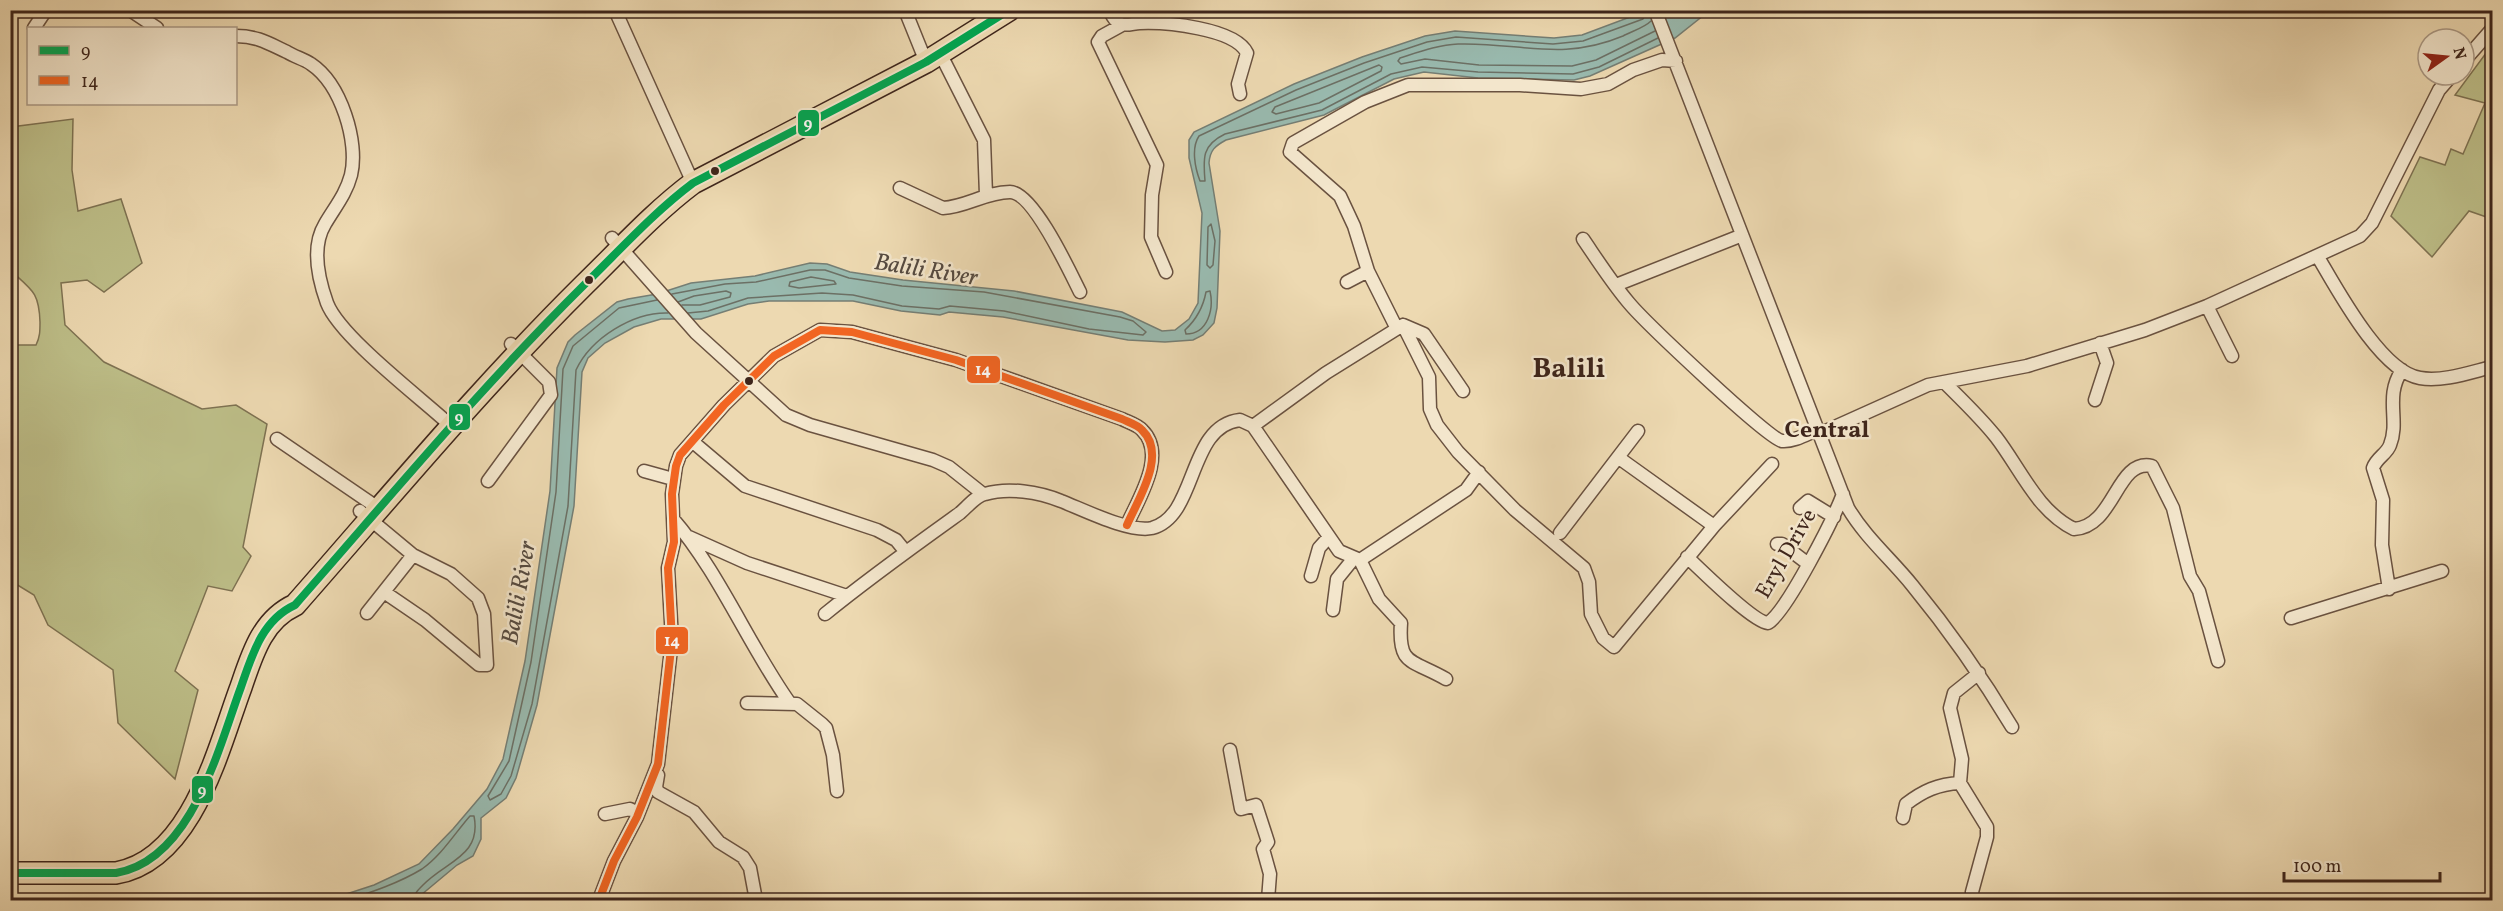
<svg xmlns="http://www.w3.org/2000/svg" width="2503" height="911" viewBox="0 0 2503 911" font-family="Vollkorn,serif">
  <rect width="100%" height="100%" fill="#edd9b1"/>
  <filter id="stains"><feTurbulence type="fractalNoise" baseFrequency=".00333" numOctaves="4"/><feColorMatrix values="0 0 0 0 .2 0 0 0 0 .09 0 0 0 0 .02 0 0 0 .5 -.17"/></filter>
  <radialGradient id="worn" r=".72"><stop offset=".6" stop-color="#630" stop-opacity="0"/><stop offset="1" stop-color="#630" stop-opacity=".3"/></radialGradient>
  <path fill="#bdbe88" stroke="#7e7252" stroke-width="1.5" d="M2492,45V219L2469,211L2432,257L2391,216L2420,157L2445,165L2451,149L2463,154L2485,103L2455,95Z
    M73,119L72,170L78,211L121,199L142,263L104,292L87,280L61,283L65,325L104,362L202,409L236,405L267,424L243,547L251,556L232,591L208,586L175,671L198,690L175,779L118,723L113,670L48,625L34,595L11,581V350L17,345H36C40,337 40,331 40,322C39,292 32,290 11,271V127Z"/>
  <path fill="#99baaf" stroke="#757e74" stroke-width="1.5" d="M1646,11H1709L1675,38L1590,76L1574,80L1478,78L1424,72L1394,79L1324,115L1226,140C1215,146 1210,150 1209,163L1220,231L1217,308L1214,323L1203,335L1193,340L1165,342L1128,340L1003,317L949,312L940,315L901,311L853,301H769L748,304L701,319H661L634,327L605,343L588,358L582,372L574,506L537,705L516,778L506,798L481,818V839L473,856L457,865L415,900H328L374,885L419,864L453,829L487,789L503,759L525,661L550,491L557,368L568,342L575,335L617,302L628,299L657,294L691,283L755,276L810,263L827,264L850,272L903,280L1014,291L1122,312L1162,331L1175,330L1189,319L1198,303L1202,213L1189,158V140L1194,132L1294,84L1362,57L1425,36L1455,31L1554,38L1582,35Z"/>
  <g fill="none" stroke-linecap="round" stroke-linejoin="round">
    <path stroke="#6c7065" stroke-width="1.5" d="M1647,10L1643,19L1583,41L1553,44L1456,37L1427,42L1364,63L1296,90L1199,136C1191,148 1195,168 1200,181H1205C1203,158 1202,145 1225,134L1322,110L1391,74L1422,67L1478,72L1573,74L1599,67L1658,38
      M1651,21C1644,28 1632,31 1623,36C1561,62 1519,42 1458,44C1438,45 1419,52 1400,58L1398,61L1401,64L1425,59L1479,65L1572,66L1596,60L1655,31
      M1379,65L1382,67L1381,71L1319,103L1276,114L1272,112L1275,107Z
      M1211,224L1215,241L1213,265L1210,268L1207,265L1208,227Z
      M811,277L834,281L836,284L799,288L789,286L790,282Z
      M1210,291C1214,309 1208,334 1186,334L1185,330C1197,319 1203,308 1206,292Z
      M672,294L725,284L756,282L810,270H825L849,278L902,286L984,292L1120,317L1133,321L1146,332L1143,335L1089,329L1004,311L950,306L939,309L902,306L853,295L822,293L748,298L708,311L688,313
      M657,300L619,308L573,346L563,369L556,492L531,662L509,761L488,796L490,800L501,794L511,776L532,704L568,506L576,370C591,338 633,312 668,313
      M678,302L694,296L726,291L731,293L730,297L700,305H682
      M347,900C372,892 399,883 422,869C441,856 455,833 470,816H474C482,856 446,861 423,885C418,890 414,894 413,900"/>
    <g stroke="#6a5240" stroke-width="15">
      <path id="minor" d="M130,10L157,28
        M615,10L693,183
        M905,10L926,62
        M1109,10C1112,15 1115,22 1121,24C1127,26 1134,23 1140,23C1165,22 1235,28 1247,53L1238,84L1240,94
        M1655,10L1848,508C1865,537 1891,559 1912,585C1949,630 1982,677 2012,727
        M1122,25L1102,36L1098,42L1157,165L1152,195L1151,237L1166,272
        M34,28L46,10
        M236,36C257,36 268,43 287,52C295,57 304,59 311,64C341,84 359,142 351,175C346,194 335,207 325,224C311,247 318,278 327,303C340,337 421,398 450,425
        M940,53L984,140L986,195
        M2464,61L2492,29
        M900,188L943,208C966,207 986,192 1010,192C1033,192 1070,272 1080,292
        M612,238L696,333L786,415L810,425L933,460L949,467L983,494
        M1583,239C1598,261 1612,283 1629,303C1644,321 1768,439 1782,441C1794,442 1807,434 1817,430
        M2318,257C2337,289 2381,372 2420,378C2443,382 2471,372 2492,367
        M1347,282L1368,271
        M1616,285L1740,236
        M2207,306L2232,356
        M1403,325L1429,377L1430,409L1437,425L1458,452L1515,510L1584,568L1589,582L1591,614L1603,638L1614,647L1714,526L1772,464
        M1396,327L1368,271L1354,226L1340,196L1290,152L1293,143L1365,102L1408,85H1520L1581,89L1608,84L1633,70L1662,60L1676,61
        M1944,382C1962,400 1980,417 1996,437C2020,468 2037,511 2074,529C2115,527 2116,458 2152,466L2173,508L2190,576L2199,591L2218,661
        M2095,400L2107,363L2100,343
        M1253,426L1326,373L1403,325L1424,334L1463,391
        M1819,434L1928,385L2027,366L2145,330L2207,306L2360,236L2372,223L2439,90L2452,75
        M277,439L378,508
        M693,442L745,486L877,530L896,540L905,551
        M1619,458L1714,526
        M644,471L673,479
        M488,481L551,395L549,382L511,344
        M1800,508L1808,501L1834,517
        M360,511L413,555L451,574L478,598L484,614L487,665H479L425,620L384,592
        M673,519C719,572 748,644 789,702
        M1560,533L1638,431
        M689,537L747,563L847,596
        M1777,544H1782L1807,563
        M1687,557C1701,570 1753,622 1768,623C1787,611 1834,518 1843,494
        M1360,560L1466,490L1479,472
        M1311,576L1319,548L1328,538
        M2389,589L2382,545L2383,500L2373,468C2376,458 2387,454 2390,445C2400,420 2384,397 2402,370
        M1333,610L1337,579L1354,558
        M367,613L413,555
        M825,614C869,578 914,546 960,513C967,507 976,496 985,494C1008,487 1039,492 1061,501C1082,509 1129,533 1152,528C1198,516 1187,426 1240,420L1253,426L1339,551L1360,560L1379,599L1401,623C1398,666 1411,659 1446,679
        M2291,618L2442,571
        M747,703L797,704L822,724L826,728L833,755L837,791
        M1230,750L1241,809L1256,805L1268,842L1263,849L1270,874L1268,900
        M658,775L656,787L658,792L694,812L719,842L743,857L750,868L756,900
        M605,814L630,809L638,813
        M1903,818L1906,804C1923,791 1938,784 1960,783
        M599,900L614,861L637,817L658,764L672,640L668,568L674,542L672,494L676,466L680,455L724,405L774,356L820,330L852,332L956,360L1122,419C1128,422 1138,425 1142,430C1168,455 1137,501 1127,525
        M1974,900L1972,892L1987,837V827L1960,783L1962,759L1950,708L1954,693L1979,673"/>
    </g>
    <g stroke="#3e251b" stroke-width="24">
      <path id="trunk" d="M10,873H116C192,860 218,749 241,687C252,655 262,620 295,605C390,497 481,387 584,285C619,251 653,213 693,183L926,62L1009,10"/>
    </g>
    <use href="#minor" stroke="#f3e6cc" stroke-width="12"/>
    <use href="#trunk" stroke="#edd9b1" stroke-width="21"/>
    <g stroke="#f3e6cc" stroke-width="12">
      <path id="bus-1" d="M10,873H116C192,860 218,749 241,687C252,655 262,620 295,605C390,497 481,387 584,285C619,251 653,213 693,183L926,62L1009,10"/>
    </g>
    <g stroke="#f3e6cc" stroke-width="12">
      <path id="bus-2" d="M599,900L614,861L637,817L658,764L672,640L668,568L674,542L672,494L676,466L680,455L724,405L774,356L820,330L852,332L956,360L1122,419C1128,422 1138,425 1142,430C1168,455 1137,501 1127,525"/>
    </g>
    <use href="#bus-1" stroke="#00a651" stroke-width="8"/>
    <use href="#bus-2" stroke="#f26522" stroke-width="8"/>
  </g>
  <g fill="#3e251b" stroke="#f3e6cc" stroke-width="2">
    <circle cx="715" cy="171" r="5"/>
    <circle cx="589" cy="280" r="5"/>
    <circle cx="749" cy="381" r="5"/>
  </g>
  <g text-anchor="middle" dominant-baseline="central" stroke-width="5" stroke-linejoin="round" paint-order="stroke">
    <g font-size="22" fill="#3e251b" stroke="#f3e6cc">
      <text transform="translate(1787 554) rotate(-60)">Eryl Drive</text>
    </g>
    <g font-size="24" font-style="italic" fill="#554a40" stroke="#f3e6cc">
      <text transform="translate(926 271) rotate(9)">Balili River</text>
      <text transform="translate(520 593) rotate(-80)">Balili River</text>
    </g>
    <g font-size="24" font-weight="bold" fill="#3e251b" stroke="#f3e6cc">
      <text x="1827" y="431">Central</text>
    </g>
    <g font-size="28" font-weight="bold" fill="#3e251b" stroke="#f3e6cc">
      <text x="1569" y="369">Balili</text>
    </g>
  </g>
  <g stroke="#f3e6cc" stroke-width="2">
    <rect x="797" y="109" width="23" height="28" rx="6" fill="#00a651"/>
    <rect x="966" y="355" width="35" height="29" rx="6" fill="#f26522"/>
    <rect x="448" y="403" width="23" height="28" rx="6" fill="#00a651"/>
    <rect x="655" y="626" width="34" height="29" rx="6" fill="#f26522"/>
    <rect x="191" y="775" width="23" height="29" rx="6" fill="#00a651"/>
  </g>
  <g font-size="16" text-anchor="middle" font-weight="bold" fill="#fff">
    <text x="808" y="129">9</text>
    <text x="983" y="375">14</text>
    <text x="459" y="423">9</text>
    <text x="672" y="646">14</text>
    <text x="202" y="796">9</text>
  </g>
  <rect width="2503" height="911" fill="none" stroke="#edd9b1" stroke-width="36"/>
  <rect x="12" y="12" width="2479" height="887" fill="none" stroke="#3e251b" stroke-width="3"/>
  <rect x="18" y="18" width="2467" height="875" fill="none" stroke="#3e251b" stroke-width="1.5"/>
  <rect x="27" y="27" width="210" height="78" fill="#f3e6cc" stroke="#ab9985" stroke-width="1.5"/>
  <rect x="39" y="46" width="30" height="9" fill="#00a651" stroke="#ab9985" stroke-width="1.5"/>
  <text x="81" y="57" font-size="18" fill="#3e251b">9</text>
  <rect x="39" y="76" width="30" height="9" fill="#f26522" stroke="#ab9985" stroke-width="1.5"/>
  <text x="81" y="87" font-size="18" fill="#3e251b">14</text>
  <g transform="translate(2446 57) rotate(75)"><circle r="28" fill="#f3e6cc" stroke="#ab9985" stroke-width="1.5"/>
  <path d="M0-4.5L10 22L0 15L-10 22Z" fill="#8f2418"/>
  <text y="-9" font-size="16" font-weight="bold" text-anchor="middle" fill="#3e251b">N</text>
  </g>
  <path d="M2284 872v9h156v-9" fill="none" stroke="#3e251b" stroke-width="3"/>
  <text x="2293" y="872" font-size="18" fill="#3e251b" stroke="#f3e6cc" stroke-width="4.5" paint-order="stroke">100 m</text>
  <rect width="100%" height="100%" filter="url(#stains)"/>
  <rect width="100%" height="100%" fill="url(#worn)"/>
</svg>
